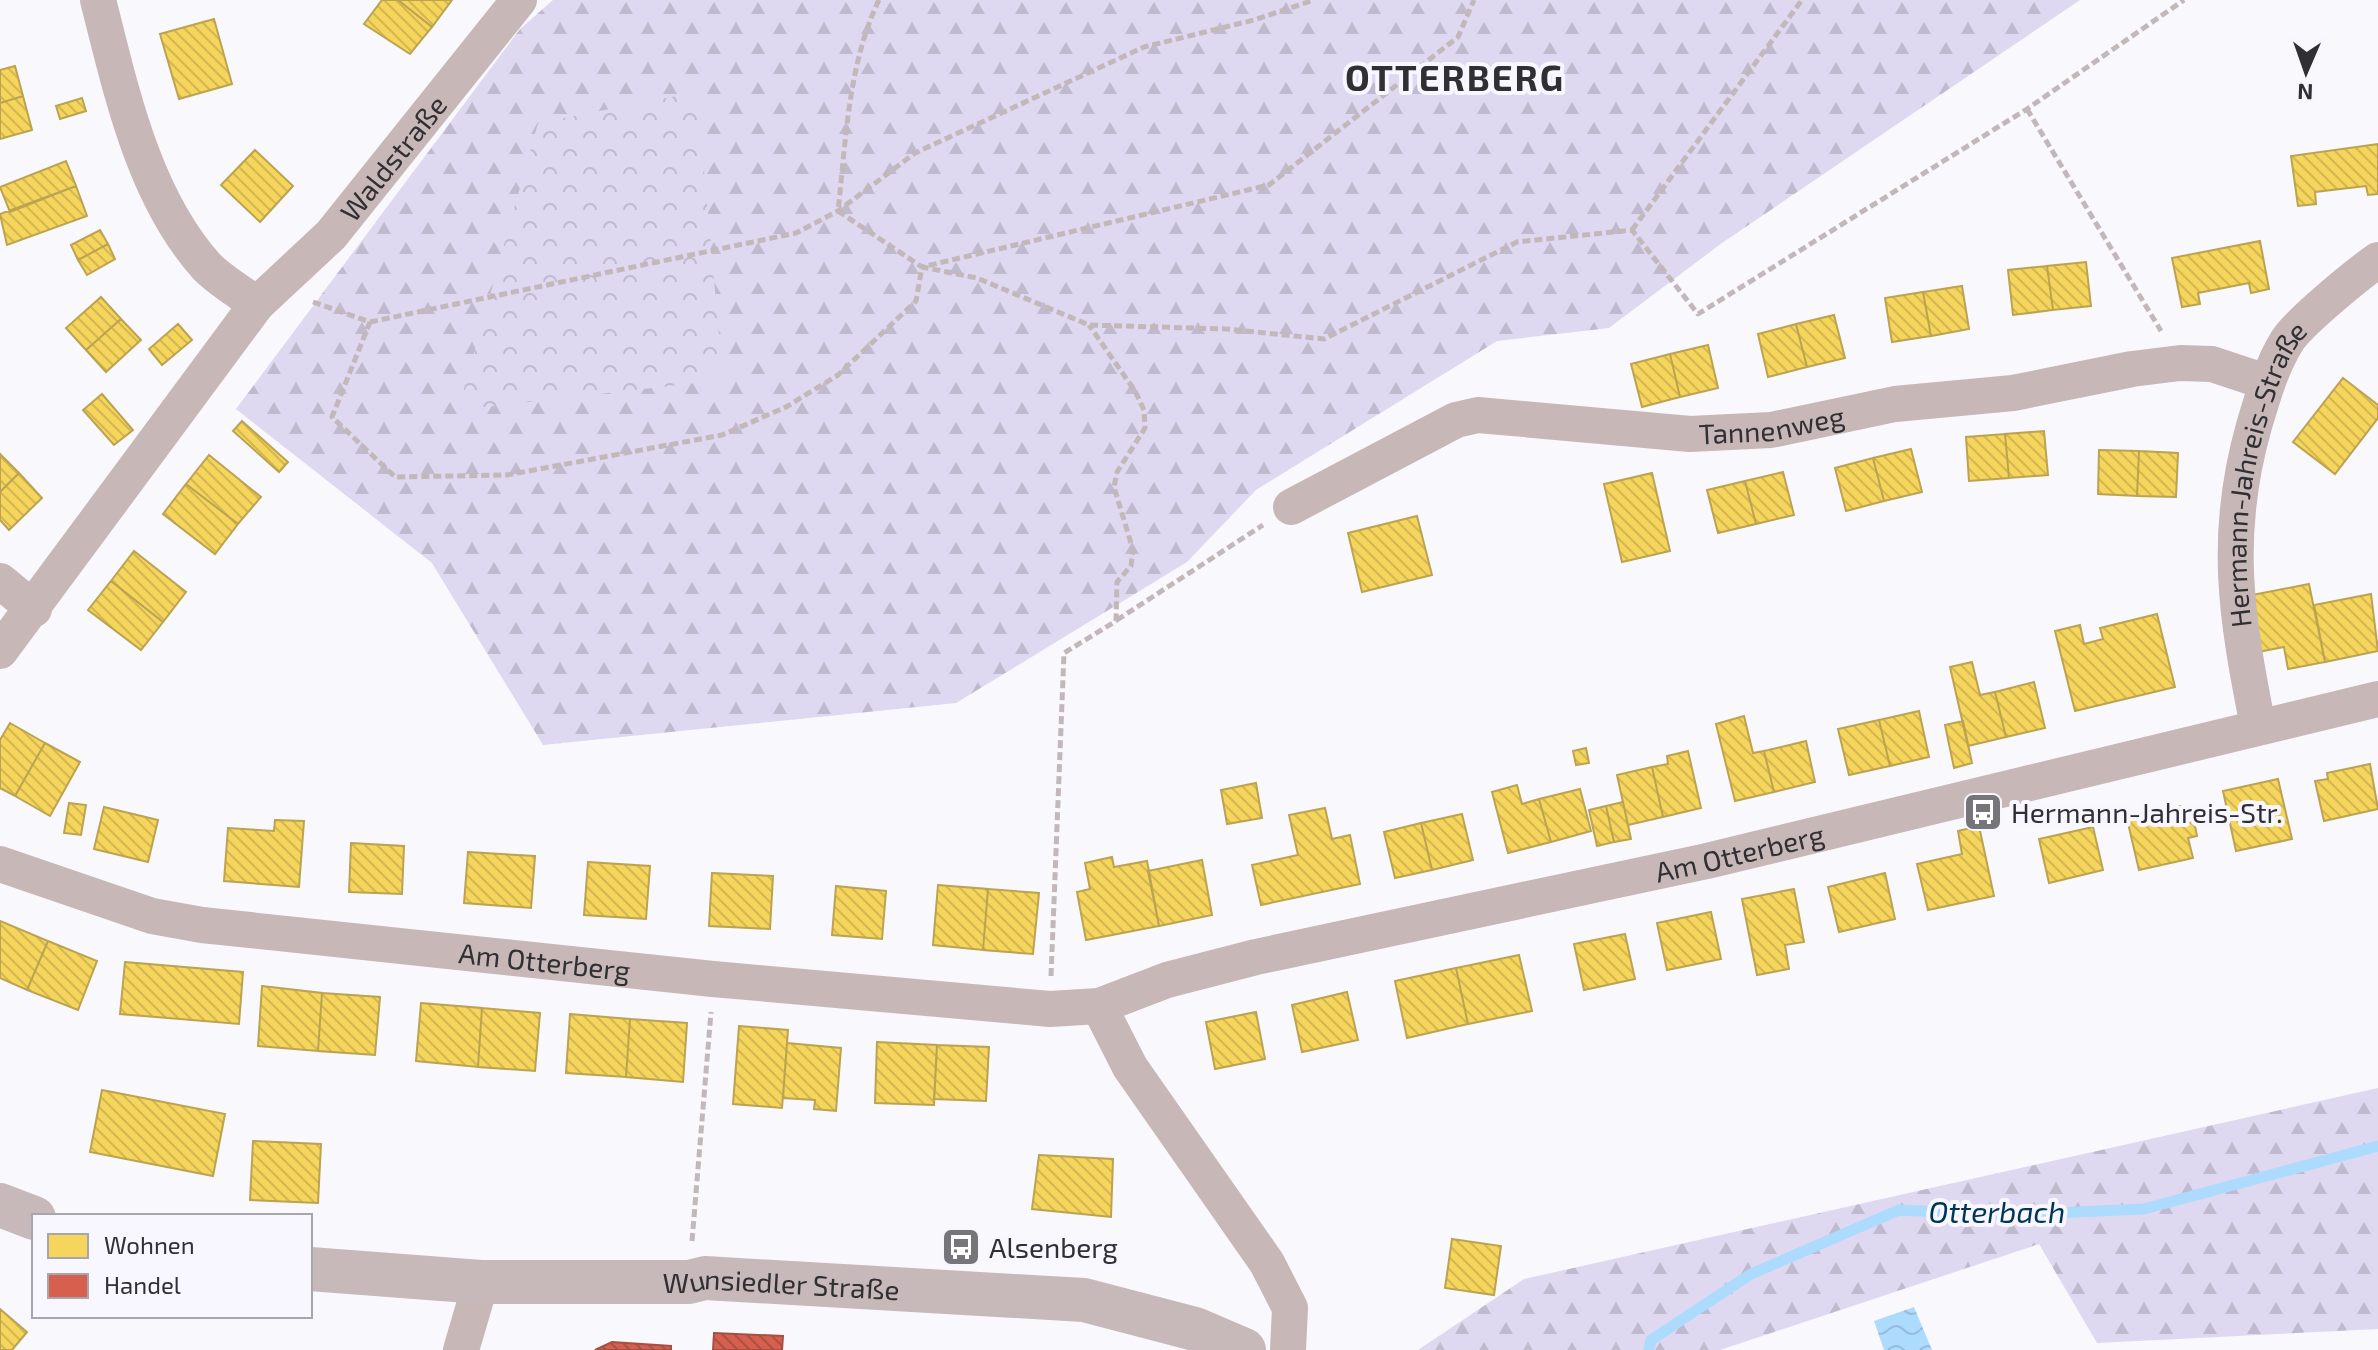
<svg xmlns="http://www.w3.org/2000/svg" width="2378" height="1350" viewBox="0 0 2378 1350" font-family="'Exo 2',sans-serif">
  <defs>
    <pattern id="forest-firs" width="22" height="20" patternUnits="userSpaceOnUse" patternTransform="scale(2)"><rect width="22" height="20" fill="#ded8f0"/><path d="M5 1l3.5 6h-7zM16 11l3.5 6h-7z" fill="#bfbace"/></pattern>
    <pattern id="park-crowns" width="20" height="18" patternUnits="userSpaceOnUse" patternTransform="scale(2)"><rect width="20" height="18" fill="#ded8f0"/><path d="M2 6a3 3 0 1 1 6 0M12 15a3 3 0 1 1 6 0" fill="none" stroke="#bfbace"/></pattern>
    <pattern id="water-waves" width="16" height="10" patternUnits="userSpaceOnUse" patternTransform="scale(2)"><rect width="16" height="10" fill="#addbfe"/><path d="M0 5q4-4 8 0t8 0" fill="none" stroke="#95bcda"/></pattern>
    <pattern id="homes-back-hatch" width="6" height="6" patternUnits="userSpaceOnUse" patternTransform="scale(2)"><rect width="6" height="6" fill="#f6d55c"/><path d="M-1 5l2 2M0 0l6 6M5-1l2 2" fill="none" stroke="#d3b750"/></pattern>
    <pattern id="shops-back-hatch" width="6" height="6" patternUnits="userSpaceOnUse" patternTransform="scale(2)"><rect width="6" height="6" fill="#d6604d"/><path d="M-1 5l2 2M0 0l6 6M5-1l2 2" fill="none" stroke="#ae5041"/></pattern>
  </defs>
  <rect width="100%" height="100%" fill="#f9f8fd"/>
  <path fill="url(#forest-firs)" d="M553,0H2080L1722,243L1609,328L1497,341L1256,490L1187,562L956,703L543,745L432,563L236,409L520,29Z
    M2378,1088V1329L2097,1343L2039,1244L1720,1350H1418L1524,1279Z"/>
  <path fill="url(#park-crowns)" d="M697,92L723,380L458,410L538,123Z"/>
  <path fill="url(#water-waves)" d="M1914,1307L1932,1350H1884L1874,1321Z"/>
  <path fill="url(#homes-back-hatch)" stroke="#bba350" stroke-width="2" d="M382,0H398L432,27L410,54L364,24Z
    M398,0H452L432,27Z
    M214,19L232,84L179,99L160,34Z
    M15,66L23,96L0,103V70Z
    M23,96L32,130L0,139V103Z
    M82,98L86,111L60,119L56,106Z
    M2378,144V194L2368,195L2366,186L2315,192L2316,204L2298,206L2291,156Z
    M255,150L293,186L260,222L221,185Z
    M66,161L76,186L10,212L0,187Z
    M76,186L87,216L7,245L0,214Z
    M100,230L108,244L78,260L71,245Z
    M2260,241L2269,289L2251,293L2249,283L2198,293L2200,304L2182,307L2172,258Z
    M108,244L115,259L87,275L78,260Z
    M2086,262L2091,306L2053,310L2047,266Z
    M2047,266L2053,310L2013,315L2008,270Z
    M1962,286L1969,329L1931,336L1923,292Z
    M1923,292L1931,336L1892,342L1885,298Z
    M101,297L121,319L86,350L66,328Z
    M1834,315L1845,358L1807,367L1796,324Z
    M121,319L141,340L106,372L86,350Z
    M178,324L192,340L162,365L149,349Z
    M1796,324L1807,367L1768,377L1758,334Z
    M1708,345L1718,388L1680,397L1670,354Z
    M1670,354L1680,397L1642,407L1631,364Z
    M2343,378L2378,405V418L2335,474L2293,442Z
    M102,394L133,430L114,445L83,410Z
    M242,421L288,462L279,472L233,431Z
    M2044,431L2048,475L2009,478L2005,434Z
    M2005,434L2009,478L1969,481L1966,437Z
    M1911,449L1922,492L1884,501L1873,458Z
    M2099,450L2139,451L2137,496L2098,494Z
    M2139,451L2178,453L2176,497L2137,496Z
    M0,454L19,473L0,492Z
    M209,455L261,497L238,524L186,484Z
    M1873,458L1884,501L1846,511L1835,468Z
    M1783,472L1794,515L1756,524L1745,481Z
    M19,473L42,498L9,530L0,520V492Z
    M1652,473L1670,551L1622,562L1604,484Z
    M1745,481L1756,524L1718,533L1707,490Z
    M186,484L238,524L215,554L163,514Z
    M1417,516L1432,575L1362,592L1348,533Z
    M134,551L186,592L163,622L111,581Z
    M111,581L163,622L141,650L88,610Z
    M2309,584L2325,662L2288,669L2284,647L2258,652L2247,596Z
    M2371,594L2378,651L2325,662L2314,605Z
    M2157,614L2175,687L2075,711L2055,631L2080,625L2084,644L2103,639L2100,628Z
    M1972,662L1980,695L1995,692L2006,737L1968,746L1950,667Z
    M2034,682L2045,728L2006,737L1995,692Z
    M1919,711L1929,757L1890,766L1879,720Z
    M1744,716L1753,753L1764,751L1774,792L1735,801L1716,724Z
    M1879,720L1890,766L1849,775L1838,729Z
    M1963,721L1972,763L1954,768L1945,725Z
    M10,723L45,743L15,796L0,788V740Z
    M1806,741L1815,782L1774,792L1764,751Z
    M45,743L80,762L50,816L15,796Z
    M1586,748L1589,763L1576,765L1573,751Z
    M1688,751L1701,808L1663,817L1652,767L1668,764L1667,756Z
    M2370,764L2378,809L2324,821L2315,781L2328,779L2327,773Z
    M1652,767L1663,817L1628,825L1617,775Z
    M2278,779L2292,839L2236,851L2223,791Z
    M1256,783L1262,818L1227,824L1221,790Z
    M1517,785L1522,804L1539,799L1551,842L1508,853L1492,792Z
    M1580,789L1591,831L1551,842L1539,799Z
    M1623,802L1631,839L1614,842L1606,806Z
    M69,803L86,805L81,835L64,833Z
    M1606,806L1614,842L1597,846L1589,810Z
    M2181,806L2186,824L2194,821L2197,836L2188,838L2193,858L2139,870L2127,819Z
    M104,807L158,820L148,862L94,849Z
    M1325,808L1332,839L1350,835L1360,884L1261,905L1252,865L1298,855L1289,815Z
    M1462,814L1473,860L1432,870L1421,823Z
    M275,820L304,821L299,887L224,881L228,828L274,831Z
    M1421,823L1432,870L1395,878L1384,832Z
    M1979,826L1994,896L1928,910L1917,864L1962,854L1958,831Z
    M2093,827L2103,870L2049,883L2039,839Z
    M351,843L404,846L402,894L349,892Z
    M468,852L535,856L531,908L464,903Z
    M1112,857L1114,867L1147,861L1159,926L1086,940L1077,892L1090,889L1085,863Z
    M1202,860L1212,915L1159,926L1148,871Z
    M588,862L650,866L646,919L584,915Z
    M712,873L773,876L770,929L709,926Z
    M1885,873L1895,919L1839,932L1828,887Z
    M938,885L988,889L983,950L933,945Z
    M836,886L886,891L882,939L832,935Z
    M988,889L1039,893L1033,954L983,950Z
    M1794,889L1804,942L1785,945L1789,969L1757,975L1742,899Z
    M1711,912L1721,959L1667,970L1657,923Z
    M0,921L48,941L27,990L0,978Z
    M1625,934L1635,979L1584,990L1574,944Z
    M48,941L97,961L78,1010L27,990Z
    M1519,955L1532,1011L1468,1024L1456,968Z
    M125,962L243,972L239,1024L120,1014Z
    M1456,968L1468,1024L1407,1038L1395,981Z
    M262,986L322,993L318,1051L258,1046Z
    M1347,992L1358,1040L1302,1052L1292,1005Z
    M322,993L380,997L375,1055L318,1051Z
    M421,1003L482,1008L478,1067L416,1061Z
    M482,1008L540,1013L535,1071L478,1067Z
    M1256,1012L1265,1059L1215,1069L1206,1022Z
    M570,1014L630,1019L626,1077L566,1073Z
    M630,1019L687,1023L683,1082L626,1077Z
    M739,1026L788,1030L782,1108L733,1104Z
    M877,1042L937,1045L934,1105L875,1103Z
    M787,1043L841,1048L836,1111L814,1109L815,1100L783,1098Z
    M937,1045L989,1047L986,1101L934,1099Z
    M102,1090L225,1114L213,1176L90,1152Z
    M253,1141L321,1144L318,1203L250,1200Z
    M1039,1155L1113,1159L1111,1217L1032,1209Z
    M1452,1239L1501,1246L1494,1295L1445,1288Z
    M0,1309L27,1332L12,1350H0Z"/>
  <path fill="url(#shops-back-hatch)" stroke="#a45145" stroke-width="2" d="M714,1333L783,1336L782,1350H713Z
    M612,1342L671,1346V1350H595Z"/>
  <g fill="none" stroke-linecap="round" stroke-linejoin="round">
    <path stroke="#addbfe" stroke-width="11" d="M1649,1350L1651,1340L1751,1274L1899,1210L2007,1215L2144,1209L2378,1146"/>
    <path stroke="#c2b8b9" stroke-width="5" stroke-dasharray="8 4" stroke-linecap="butt" d="M879,0C848,64 846,141 838,211L922,267L1269,185L1458,37L1474,0
      M2027,109L2161,331
      M1632,230L1802,0
      M313,302L370,322L332,417L395,477L507,475L722,435L786,407L838,375L916,301L922,267L977,278L1089,325L1227,329L1324,339L1517,242L1632,230L1698,314L2027,109L2184,0
      M370,322L796,233L838,211L915,153L1144,47L1254,20L1314,0
      M1117,620L1263,525
      M1051,976L1064,653L1116,621L1117,582L1131,566L1133,550L1114,487L1117,472L1145,428L1144,410L1135,391L1089,325
      M692,1241L711,1012"/>
    <g stroke="#c7b7b6" stroke-width="36">
      <path d="M98,0C121,90 143,196 207,267C221,281 241,293 257,304"/>
      <path id="s1" d="M1291,507L1456,420L1478,415L1690,434L1771,430L1895,404L2013,393L2132,369L2180,363L2212,364L2266,382"/>
      <path d="M0,581L34,609"/>
      <path id="s2" d="M0,651L257,304L331,235L519,0"/>
      <path id="s3" d="M2258,726C2236,616 2223,535 2254,426C2263,396 2271,367 2287,341C2299,322 2358,274 2378,260"/>
      <path id="s4" d="M0,864L152,916L202,925L713,979L1050,1009L1099,1006L1167,980L1256,957L1707,861L2378,699"/>
      <path d="M1099,1006L1130,1067L1267,1263L1290,1308L1288,1350"/>
      <path d="M461,1350L481,1282"/>
    </g>
    <g stroke="#c7b8b9" stroke-width="44">
      <path d="M0,1205L34,1218"/>
      <path id="s5" d="M310,1269L481,1282H689L705,1278L1084,1300L1195,1329L1244,1350"/>
    </g>
  </g>
  <defs>
    <g id="bus-square" transform="scale(2)"><rect x="-9" y="-9" width="18" height="18" rx="4" fill="#76757a" stroke="#f8f6ff"/><path d="M-5-6H5V4H4V6H2V4H-2V6H-4V4H-5ZM-3.5-4V0h7V-4ZM-3.5 1.2v1.5H-2V1.2ZM2 1.2v1.5H3.5V1.2Z" fill="#fff"/></g>
  </defs>
  <g fill-rule="evenodd">
    <use href="#bus-square" x="1983" y="812"/>
    <use href="#bus-square" x="961" y="1247"/>
  </g>
  <g text-anchor="middle" dominant-baseline="central" stroke-width="8" stroke-linejoin="round" paint-order="stroke">
    <g font-size="28" fill="#302f33" stroke="#f8f6ff">
      <text stroke="none"><textPath href="#s2" startOffset="632">Waldstraße</textPath></text>
      <text stroke="none"><textPath href="#s1" startOffset="504">Tannenweg</textPath></text>
      <text stroke="none"><textPath href="#s3" startOffset="258">Hermann-Jahreis-Straße</textPath></text>
      <text stroke="none"><textPath href="#s4" startOffset="1772">Am Otterberg</textPath></text>
      <text stroke="none"><textPath href="#s4" startOffset="556">Am Otterberg</textPath></text>
      <text stroke="none"><textPath href="#s5" startOffset="472">Wunsiedler Straße</textPath></text>
    </g>
    <g font-size="28" fill="#302f33" stroke="#f8f6ff" text-anchor="start">
      <text x="2011" y="812">Hermann-Jahreis-Str.</text>
      <text x="989" y="1247">Alsenberg</text>
    </g>
    <g font-size="30" font-style="italic" fill="#003654" stroke="#f8f6ff">
      <text x="1997" y="1211">Otterbach</text>
    </g>
    <g font-size="36" font-weight="bold" letter-spacing="2" fill="#302f33" stroke="#f8f6ff">
      <text x="1455" y="76">OTTERBERG</text>
    </g>
  </g>
  <rect x="32" y="1214" width="280" height="104" fill="#f8f6ff" stroke="#a8a6ad" stroke-width="2"/>
  <rect x="48" y="1234" width="40" height="24" fill="#f6d55c" stroke="#a8a6ad" stroke-width="2"/>
  <text x="104" y="1254" font-size="24" fill="#302f33">Wohnen</text>
  <rect x="48" y="1274" width="40" height="24" fill="#d6604d" stroke="#a8a6ad" stroke-width="2"/>
  <text x="104" y="1294" font-size="24" fill="#302f33">Handel</text>
  <g transform="translate(2306 72) rotate(182)" stroke="#f8f6ff" stroke-width="6" paint-order="stroke">
  <path d="M0-6L14 30L0 20L-14 30Z" fill="#302f33"/>
  <text y="-12" font-size="22" font-weight="bold" text-anchor="middle" fill="#302f33">N</text>
  </g>
</svg>
